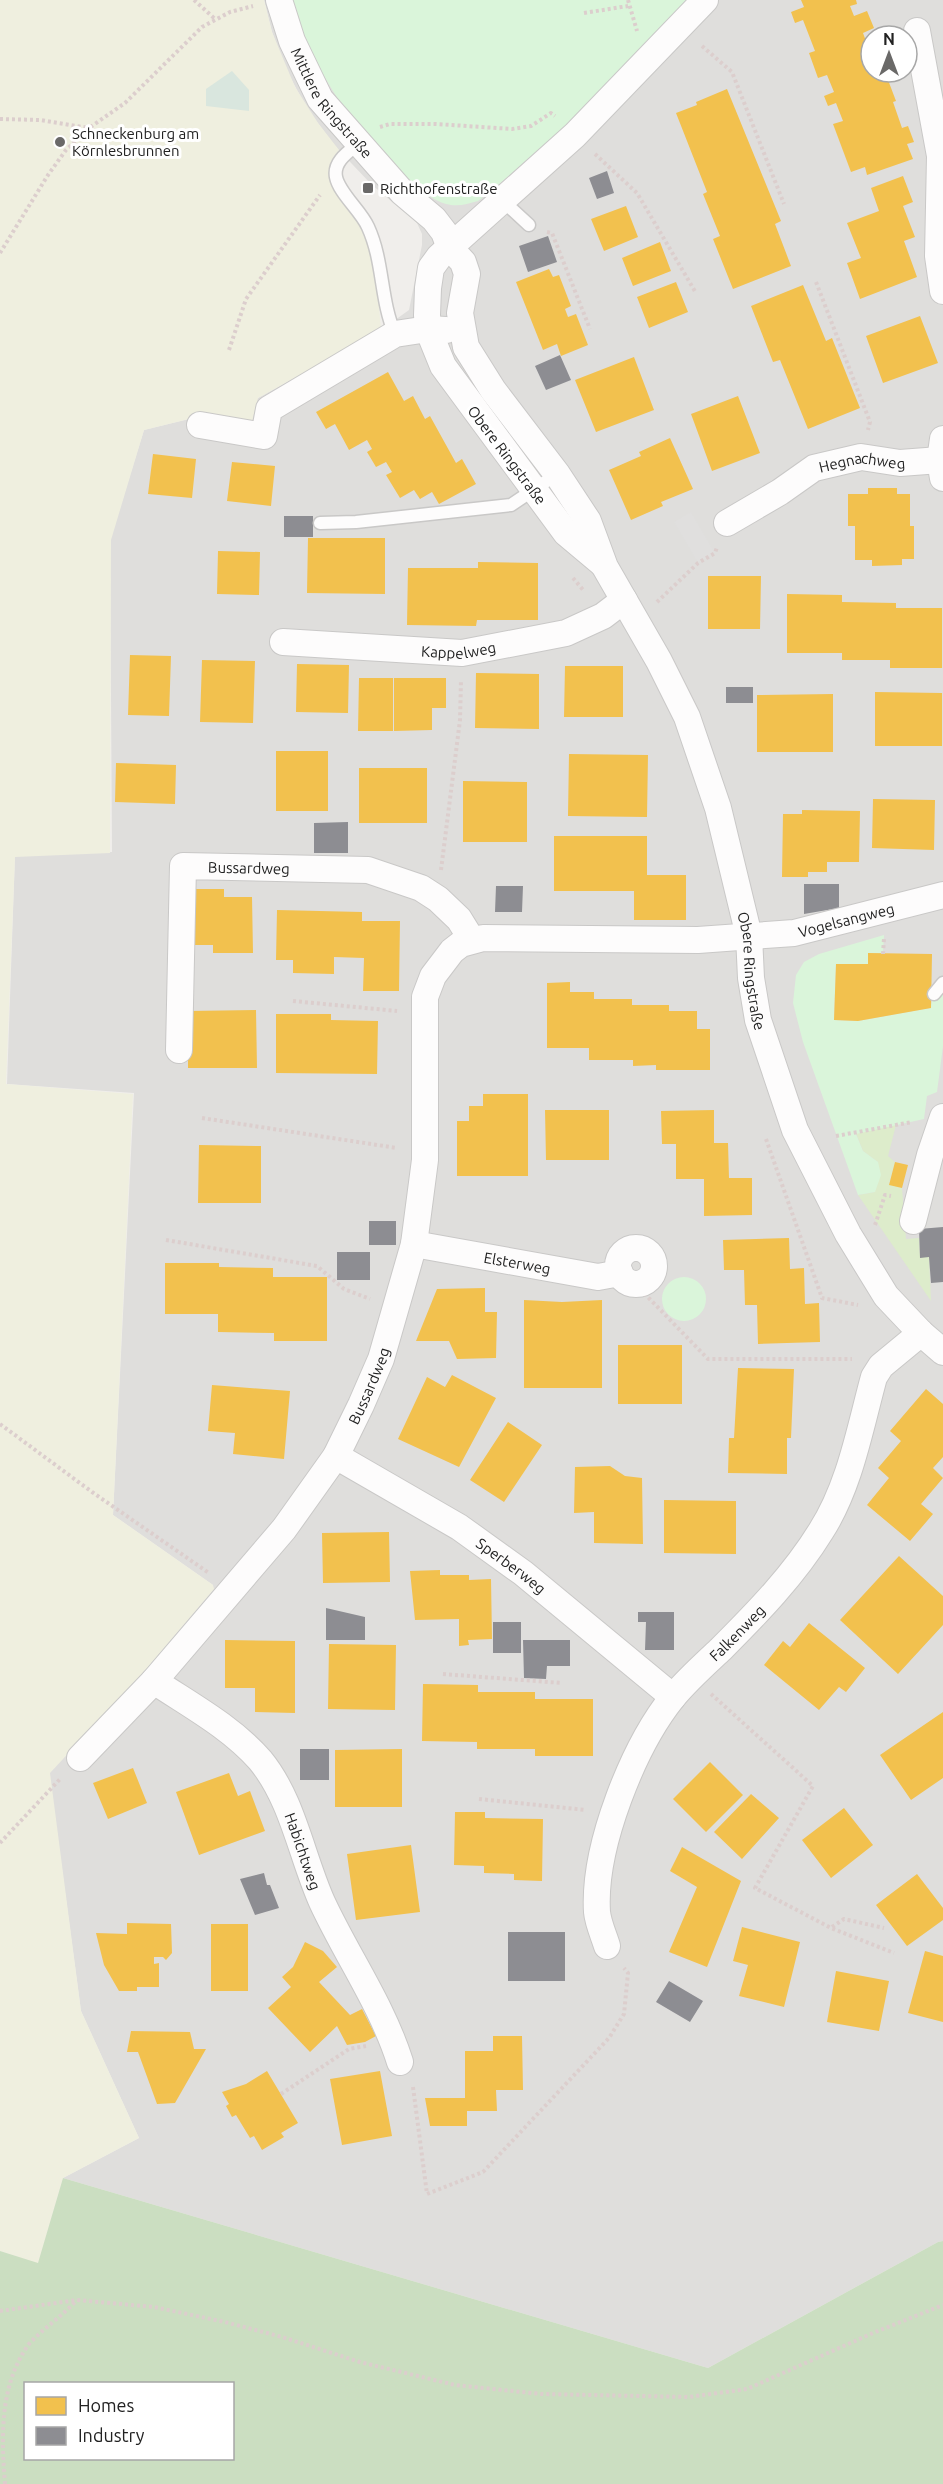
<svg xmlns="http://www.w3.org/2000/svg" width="943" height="2484" viewBox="0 0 943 2484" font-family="Ubuntu,sans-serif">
  <rect width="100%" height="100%" fill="#f0eeeb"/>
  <path fill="#dfdedc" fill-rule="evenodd" d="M264,0H943V2241L938,2242L708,2368L63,2178L139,2138L81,2011L49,1773L141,1675L213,1585L113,1515L134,1093L7,1084L15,855L112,852L110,540L144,430L201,416L258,398L381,330L409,310L422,245V234L417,223L371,184L334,145L306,107L286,69L272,32ZM871,36H907V72H871Z"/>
  <path fill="#efefdf" d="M0,0H264L272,32L295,87L318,123L339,150L334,156L329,177L333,188L360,224L369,246L377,282L381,330L258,398L251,425L201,416L144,430L111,540L110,853L15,857L6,1084L133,1094L113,1515L213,1585L214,1589L141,1675L50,1773L81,2011L139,2138L63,2178L38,2264L0,2251Z"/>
  <path fill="#ddeccb" d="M896,1125L888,1156L895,1162L889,1184L902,1188L906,1239L919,1238L920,1257H929L931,1301L858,1195L875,1192L878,1162L863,1151L856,1133Z"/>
  <path fill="#cbdec1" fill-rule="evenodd" d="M63,2178L708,2368L938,2242L943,2241V2484H0V2251L38,2263ZM26,2384H232V2458H26Z"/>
  <path fill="#d9e6de" d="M232,71L249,90V111L206,106V89Z"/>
  <path fill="#daf5da" d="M289,0H690L570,126L478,201C467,204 458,207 446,204C432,200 419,188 408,179C352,133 322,75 290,12Z
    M884,935L883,953H868V964H836L834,1020L858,1021L930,1008L934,994L943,983V1046L937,1092L927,1096L924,1119L856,1134L863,1151L878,1162L881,1175L875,1192L858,1195L803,1042L793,1003L796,975L804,962L819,954Z
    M662 1299a22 22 0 1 1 44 0a22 22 0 1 1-44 0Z"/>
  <path fill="#e0dfde" d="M691,512L715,553L698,563L674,522Z"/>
  <path fill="#f2c14e" d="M801,0H856L857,4L850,6L854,16L867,11L874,28L863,33L871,55V72L874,77L885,72L896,101L893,102L902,128L908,126L914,142L907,144L913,159L867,175L865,167L851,172L833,124L843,121L836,103L828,106L824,96L834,92L827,75L818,78L809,53L815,51L803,20L795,23L791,12L804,7Z
    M727,89L781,221L775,224L791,266L733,289L713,239L720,236L703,194L707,192L676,113L697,105L696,102Z
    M903,176L913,202L903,206L915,237L904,241L917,277L860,299L847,263L861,258L847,223L879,211L871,188Z
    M626,206L638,237L604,251L591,219Z
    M660,242L671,271L633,286L622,258Z
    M549,269L553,277L559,275L571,306L565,309L568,317L576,314L588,345L561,356L557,344L543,350L516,282Z
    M676,282L688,312L649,328L637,297Z
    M803,285L826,341L832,338L860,408L808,429L780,360L773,362L751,306Z
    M920,316L938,363L883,383L866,336Z
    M634,357L654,410L596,432L575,380Z
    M388,372L404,401L413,396L425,419L430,416L456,463L462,459L476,484L439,504L432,492L420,499L414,490L400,498L386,475L392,472L386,462L376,467L367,452L372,449L367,440L349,450L335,424L326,429L316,412Z
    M738,396L760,453L712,471L691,414Z
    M670,438L693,489L661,502L663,506L631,520L609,470L641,456L639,452Z
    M153,454L196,459L192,498L148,494Z
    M232,462L275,466L271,506L227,501Z
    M868,488H897V494H910V526H914V559H902V565L872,566V560H855V526H848V494H868Z
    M308,538H385V594L307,593Z
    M218,551L260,552L259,595L217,594Z
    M478,562L538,563V620H477L476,626L407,625L408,568H478Z
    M708,576H761L760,629H708Z
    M787,594L842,595V602L896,603V608H942V668H890V660H842V653H787Z
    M130,655L171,656L169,716L128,715Z
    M202,660L255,661L253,723L200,722Z
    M297,664L349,665L348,713L296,712Z
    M565,666H623V717H564Z
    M476,673L539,674V729L475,728Z
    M359,678H393V731H358Z
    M394,678H446V708H432V730L394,731Z
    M875,692L942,693V746H875Z
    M833,694V752H757V695Z
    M276,751H328V811H276Z
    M569,754L648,755L647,817L568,816Z
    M116,763L176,765L175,804L115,802Z
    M359,768H427V823H359Z
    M463,781L527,782V842H463Z
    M873,799L935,800L934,850L872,848Z
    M802,810L860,811L859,862H827V872H808V877H782L783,814H802Z
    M554,836H647V875H686V920H634V891H554Z
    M195,889H224V897H252L253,953H213V945H195Z
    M277,910L362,912V921H400L399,991H363L364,958L334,957V974L293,973V960H276Z
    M868,953L932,954L931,1008L858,1021L834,1020L836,964H868Z
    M570,982V992H594V999H632V1005H669V1011H697V1029H710V1070H656V1065L633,1066V1060H589V1048H547V983Z
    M256,1010L257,1068H188V1011Z
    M276,1014H331V1020L378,1021L377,1074L276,1073Z
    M483,1094H528V1176H457V1121H469V1106H483Z
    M545,1110H609V1160H546Z
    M714,1110V1143H728L729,1178H752V1215L704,1216V1179H676V1144H662L661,1111Z
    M199,1145L261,1146V1203H198Z
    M895,1162L908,1165L902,1188L889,1185Z
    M789,1238L790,1269L804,1268L805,1304L819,1303L820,1342L758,1344L757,1305H745L744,1270H724L723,1240Z
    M165,1263H219V1267L273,1268V1277H327V1341H274V1333L218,1332V1314H165Z
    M485,1288V1312H497L496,1358L457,1359L449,1341H416L437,1289Z
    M524,1300L562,1302L602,1300V1388H524Z
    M618,1345H682V1404H618Z
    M738,1368L794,1369L791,1438H787V1474L728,1473L729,1438H734Z
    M452,1375L496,1398L459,1467L398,1439L427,1377L445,1387Z
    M212,1385L290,1391L284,1459L233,1454L235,1433L208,1431Z
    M926,1389L943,1404V1457L933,1468L943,1478L921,1504L933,1514L910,1541L867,1505L889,1478L878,1468L901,1441L890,1431Z
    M508,1422L542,1445L504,1502L470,1480Z
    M610,1466L625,1476L642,1478L643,1544L594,1543V1512L574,1513L575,1467Z
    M664,1500L736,1501V1554L664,1553Z
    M389,1532L390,1582L323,1583L322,1533Z
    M899,1556L943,1596V1625L898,1674L840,1620Z
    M440,1570V1575H469V1580L491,1579L492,1639L468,1640L469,1645L459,1646V1619L415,1620L410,1571Z
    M809,1623L865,1668L846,1692L839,1687L819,1710L764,1665L783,1641L790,1647Z
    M225,1640L295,1641V1713L255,1712V1688H225Z
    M329,1644L396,1645L395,1710L328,1709Z
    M423,1684L478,1685V1692H535V1699H593V1756H535V1749H477V1742L422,1741Z
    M943,1712V1778L911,1800L880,1755Z
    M402,1749V1807H335V1750Z
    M710,1762L743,1795L706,1832L673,1799Z
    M133,1768L147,1803L108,1819L93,1783Z
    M229,1773L238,1796L250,1791L265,1831L199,1855L176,1792Z
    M751,1794L779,1818L742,1859L714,1832Z
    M844,1808L873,1845L831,1878L802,1840Z
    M455,1812H485V1818L543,1819L542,1881L514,1880V1874L484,1873V1866L454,1865Z
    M411,1845L420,1912L356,1920L347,1854Z
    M682,1847L741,1881L707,1967L669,1952L697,1887L670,1871Z
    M917,1874L943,1908V1920L907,1946L876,1905Z
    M127,1923L171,1924L172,1953L166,1960L163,1957H154V1964L159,1963V1987H137V1991H119L104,1965L96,1933L127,1934Z
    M211,1924H248V1991H211Z
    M742,1927L800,1942L784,2007L739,1996L748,1965L733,1961Z
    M305,1942L323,1951L337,1967L319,1982L350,2015L362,2009L376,2036L365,2042L347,2045L337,2026L310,2052L268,2008L291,1987L282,1977L293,1967Z
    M925,1951L943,1956V2022L908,2013Z
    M836,1971L889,1981L879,2031L827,2022Z
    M131,2031L190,2032L194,2049H206L175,2103L157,2104L138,2052H127Z
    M493,2036H522L523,2090H496L497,2111H467V2126H430L425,2098H465V2051H493Z
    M267,2071L298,2123L281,2133L284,2137L262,2150L254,2136L250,2138L236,2115L232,2117L226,2106L229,2104L222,2092L246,2084Z
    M380,2071L392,2136L342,2145L330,2079Z"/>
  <path fill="#8d8d92" d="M607,171L614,193L597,199L589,178Z
    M548,236L557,262L528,272L519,246Z
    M560,355L571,380L546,390L535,366Z
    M284,516H313V537H284Z
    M726,687H753V703H726Z
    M348,822V853H314V823Z
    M804,884H839V908L804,914Z
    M496,886H523L522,912H495Z
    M369,1221H396V1245H369Z
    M943,1227V1282L931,1283L929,1257L920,1258L919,1229Z
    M337,1252H370V1280H337Z
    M326,1608L365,1617V1640H326Z
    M638,1612H674V1650H645L646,1622H638Z
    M493,1622H521V1653H493Z
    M523,1640H570V1666H547L546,1679L524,1678Z
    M300,1749H329V1780H300Z
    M264,1873L267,1885H270L279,1908L255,1915L240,1879Z
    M508,1932H565V1981H508Z
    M669,1981L703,2001L690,2022L656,2002Z"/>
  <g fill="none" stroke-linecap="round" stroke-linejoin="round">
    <g stroke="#c9c8c7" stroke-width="15">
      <path id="service" d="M358,144C348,152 333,162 336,177C339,193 361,211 368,227C384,262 380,300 395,334
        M503,201L529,225
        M320,523L356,522L511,505L557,474
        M934,994L943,983"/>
    </g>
    <g stroke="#c9c8c7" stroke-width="28">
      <g id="minor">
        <path id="s1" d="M279,0L292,41L320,99L402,192L434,219L444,232L450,248L463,262L467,274L460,313L466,347L493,390L557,474L588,521L605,567L659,661L687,717L718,808L749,936L751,978L758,1020L795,1130L848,1234L886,1296L921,1333L943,1352"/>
        <path d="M917,31L940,156L938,256L943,291"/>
        <path d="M200,425L264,436L269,409L395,334L428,329L446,330"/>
        <path d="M943,439L940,460L943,478"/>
        <path id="s2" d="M727,523L780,492L814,468L861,457L900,463L940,460"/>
        <path d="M603,564L566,533L443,366L428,329L427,315L428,288L431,268L439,257L575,135L705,0"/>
        <path id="s3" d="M283,642L462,653L566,633L603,616L624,600"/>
        <path id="s4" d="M179,1050L183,866L368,870L421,888L438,899L459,919L472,940"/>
        <path d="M913,1221L930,1155L943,1117"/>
        <path id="s5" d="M414,1244L598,1277L620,1273"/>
        <circle cx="636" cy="1266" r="18"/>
        <path id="s6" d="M336,1456L459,1527L523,1573L673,1697"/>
        <path id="s7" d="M154,1681C190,1705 231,1727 260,1760C293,1800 301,1855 322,1902C347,1956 382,2005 400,2062"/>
        <path id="s8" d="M80,1758L154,1681L284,1529L336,1456L361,1405L381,1359L414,1244L425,1160V997L433,976L452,951L461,944L483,938L698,940L794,933L943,895"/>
        <path id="s9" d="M607,1946C604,1936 598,1923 597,1912C593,1847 633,1747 673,1697C687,1680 705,1664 721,1649C757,1613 794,1575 821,1531C850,1486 860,1428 874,1377L881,1366L921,1333"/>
      </g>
    </g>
    <path stroke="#dccecd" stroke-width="4" stroke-dasharray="3 3" stroke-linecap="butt" d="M194,0L215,19
      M628,0L637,31
      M584,13L628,6
      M702,46L732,72L784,204
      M0,119L40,120L89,128
      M380,127L390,124H436L512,129L531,126L551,113L555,116
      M595,154L637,193L696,293
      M547,232L552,233L590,329
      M0,253L48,175L66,150L89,128L125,103L202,27L230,12L253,6
      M816,282L870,422L868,430
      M229,350L246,299L320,195
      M573,578L584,591
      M657,602L698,563L715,553L717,547
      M441,870L460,720L461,680
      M883,954L884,938
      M293,1001L397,1011
      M202,1118L397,1148
      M836,1136L912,1122
      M766,1139L822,1298L858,1305
      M875,1225L885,1195L891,1196
      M166,1240L317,1266L344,1289L370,1299
      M640,1289L708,1359H852
      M0,1424L92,1492L209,1573
      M443,1674L562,1683
      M711,1694L813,1786L755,1888L831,1928L894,1953
      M479,1799L586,1810
      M0,1843L61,1778
      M832,1927L844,1919L884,1928
      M413,2087L427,2194L483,2172L609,2038L624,2014L628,1973L624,1968
      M281,2094L349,2049L366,2046
      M0,2311L77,2300L154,2307L225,2322L282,2337L360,2362L455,2385L541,2394L689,2397L747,2389L873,2333L943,2305
      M5,2484C1,2434 0,2384 29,2344C44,2328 62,2316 77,2300"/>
    <use href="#service" stroke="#fdfcfc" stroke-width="12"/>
    <use href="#minor" stroke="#fdfcfc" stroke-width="26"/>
  </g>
  <g fill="#6a6968" stroke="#fff" stroke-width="2">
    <circle cx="60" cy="142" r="6"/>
    <rect x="362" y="182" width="12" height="12" rx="3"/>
  </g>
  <g text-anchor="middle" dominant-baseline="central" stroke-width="6" stroke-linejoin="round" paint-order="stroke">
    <g font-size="15" fill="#222" stroke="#fff">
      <text stroke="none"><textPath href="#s1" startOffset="117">Mittlere Ringstraße</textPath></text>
      <text transform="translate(507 455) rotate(53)">Obere Ringstraße</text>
      <text stroke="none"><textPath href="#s2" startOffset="152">Hegnachweg</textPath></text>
      <text stroke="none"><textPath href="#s3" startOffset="176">Kappelweg</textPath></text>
      <text stroke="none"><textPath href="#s4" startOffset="250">Bussardweg</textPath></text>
      <text stroke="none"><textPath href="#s8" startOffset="1324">Vogelsangweg</textPath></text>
      <text stroke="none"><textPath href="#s1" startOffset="1108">Obere Ringstraße</textPath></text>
      <text stroke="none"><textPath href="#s5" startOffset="105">Elsterweg</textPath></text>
      <text stroke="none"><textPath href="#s8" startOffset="474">Bussardweg</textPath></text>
      <text stroke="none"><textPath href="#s6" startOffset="207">Sperberweg</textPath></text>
      <text stroke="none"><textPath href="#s9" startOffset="358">Falkenweg</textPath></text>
      <text stroke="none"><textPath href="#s7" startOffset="234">Habichtweg</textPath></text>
    </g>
    <g font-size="15" fill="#222" stroke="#fff" text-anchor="start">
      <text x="72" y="133">Schneckenburg am<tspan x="72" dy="17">Körnlesbrunnen</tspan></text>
      <text x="380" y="188">Richthofenstraße</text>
    </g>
  </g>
  <rect x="24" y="2382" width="210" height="78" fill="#ffffff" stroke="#a7a7a7" stroke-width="1.5"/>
  <rect x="36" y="2397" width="30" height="18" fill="#f2c14e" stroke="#a7a7a7" stroke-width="1.5"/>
  <text x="78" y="2412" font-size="18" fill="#222222">Homes</text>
  <rect x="36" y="2427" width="30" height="18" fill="#8d8d92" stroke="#a7a7a7" stroke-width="1.5"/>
  <text x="78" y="2442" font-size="18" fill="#222222">Industry</text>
  <g transform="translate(889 54)"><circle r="28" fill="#ffffff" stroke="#a7a7a7" stroke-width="1.5"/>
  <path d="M0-4.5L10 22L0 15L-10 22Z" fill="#6a6968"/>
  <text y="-9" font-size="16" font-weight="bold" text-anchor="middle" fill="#222222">N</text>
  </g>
</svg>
